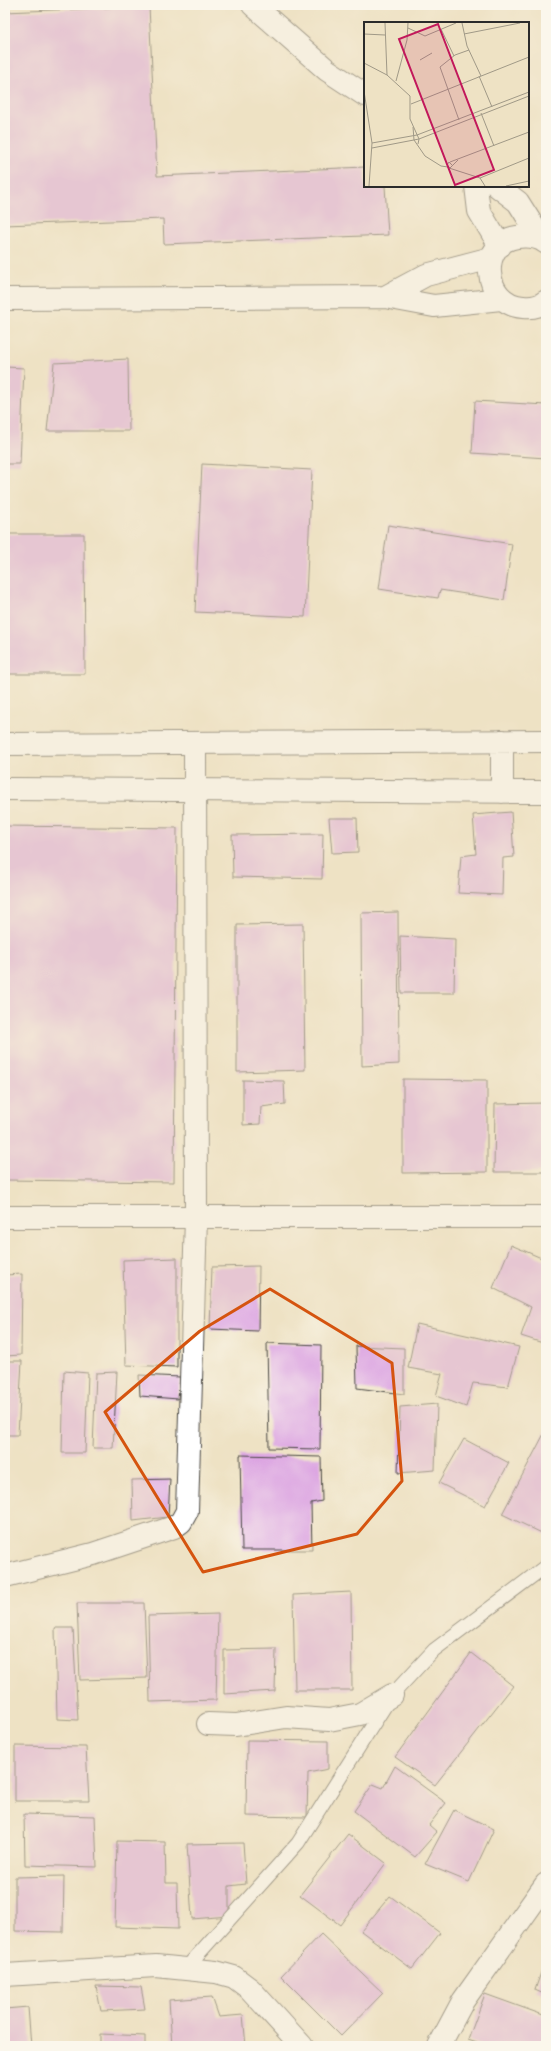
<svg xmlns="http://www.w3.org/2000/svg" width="551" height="2051" viewBox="0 0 551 2051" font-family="'Indie Flower',sans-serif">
  <rect width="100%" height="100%" fill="#fbf7ec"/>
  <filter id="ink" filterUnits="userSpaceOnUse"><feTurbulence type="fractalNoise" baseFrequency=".025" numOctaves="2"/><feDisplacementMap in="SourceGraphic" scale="8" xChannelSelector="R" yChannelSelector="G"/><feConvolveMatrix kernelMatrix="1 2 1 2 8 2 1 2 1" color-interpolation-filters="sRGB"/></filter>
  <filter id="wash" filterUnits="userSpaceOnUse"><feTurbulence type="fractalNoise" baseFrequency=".012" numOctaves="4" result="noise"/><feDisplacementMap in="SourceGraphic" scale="16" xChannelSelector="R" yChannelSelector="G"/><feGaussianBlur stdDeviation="0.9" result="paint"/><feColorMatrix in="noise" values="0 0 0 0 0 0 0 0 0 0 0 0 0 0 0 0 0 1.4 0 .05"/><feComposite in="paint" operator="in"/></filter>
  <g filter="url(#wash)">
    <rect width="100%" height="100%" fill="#eee2c4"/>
    <g id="blocks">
      <path fill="#dca4e2" d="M149,6L157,176L365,167V186H385L388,235L164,244L163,219L5,225V12Z
        M128,359L129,431H47L54,363Z
        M5,367L24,368L20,464H5Z
        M475,401L546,405V458L472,453Z
        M202,464L312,470L305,617L195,612Z
        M388,525L512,544L504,600L440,590L438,598L379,589Z
        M5,534H84L85,674H5Z
        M511,812L514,857L503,858L502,895L458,893L461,856L476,854L473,815Z
        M329,818H357L358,852L332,853Z
        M5,826L177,828L174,1182L5,1180Z
        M323,834L322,879L233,877L232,835Z
        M398,912L399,1064L362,1066L361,913Z
        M303,924L305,1070L237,1072V925Z
        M400,936L455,939L454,993H401Z
        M403,1079L487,1080V1172L403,1173Z
        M243,1080L284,1081L285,1104L261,1107L260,1124L243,1125Z
        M546,1103V1172H494L495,1104Z
        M511,1245L546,1260V1344L521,1336L531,1307L493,1288Z
        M177,1258V1367L126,1365L123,1260Z
        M259,1266L258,1331L210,1329L212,1267Z
        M22,1274L21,1355L5,1356V1275Z
        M417,1324L519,1347L508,1387L473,1383L466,1407L436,1396L442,1374L408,1368Z
        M267,1343L321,1345L320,1449L269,1448Z
        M356,1346L404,1348V1394L357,1388Z
        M5,1361H22L18,1435H5Z
        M64,1371L88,1373L85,1453H62Z
        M117,1372L113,1448H93L96,1373Z
        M139,1375L180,1377L178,1399L140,1396Z
        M437,1404L435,1470L398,1473L400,1407Z
        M546,1430V1535L502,1514Z
        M464,1439L509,1463L485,1506L439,1483Z
        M240,1455L321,1457L322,1501L311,1503L312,1550H242Z
        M170,1479L168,1517L133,1521L132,1480Z
        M351,1592L352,1690H295L293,1595Z
        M77,1603H144L147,1678L80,1680Z
        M218,1614L216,1700L150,1702L148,1616Z
        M55,1628H73L78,1720L57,1719Z
        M276,1649L275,1691L224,1694V1650Z
        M471,1653L513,1686L435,1785L395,1757Z
        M247,1740L328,1741V1769L308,1773L307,1817L246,1816Z
        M15,1746L86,1747L89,1801H15Z
        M395,1766L446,1803L429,1825L437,1832L415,1857L354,1811L373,1784L383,1788Z
        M454,1810L494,1829L469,1882L425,1864Z
        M24,1814L95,1816L97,1867L25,1865Z
        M348,1834L386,1863L340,1925L300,1895Z
        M117,1841L165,1842L166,1883H177L178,1929L115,1927Z
        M243,1843L246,1884L229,1886V1916L192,1919L187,1844Z
        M64,1876L63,1932L15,1931V1877Z
        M390,1896L440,1933L412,1969L361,1931Z
        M321,1934L383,1993L341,2036L281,1976Z
        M546,1958V1995L535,1990Z
        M96,1986L141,1987L145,2009L101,2011Z
        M485,1994L546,2016V2046H486L468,2040Z
        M212,1997L219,2017L243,2015L246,2046H172L169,2000Z
        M28,2007L31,2046H5V2009Z
        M100,2034L145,2036V2046H100Z"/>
    </g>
  </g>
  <g filter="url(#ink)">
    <use href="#blocks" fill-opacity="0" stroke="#484642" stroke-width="1"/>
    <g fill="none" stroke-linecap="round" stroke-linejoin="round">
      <g stroke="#484642" stroke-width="15">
        <path id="lane" d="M185,1969L298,1843L392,1695L434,1650L546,1566"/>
      </g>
      <g stroke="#484642" stroke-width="24">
        <path id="street" d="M385,297L426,275L491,258
          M5,299L385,297L434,306L501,299
          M5,1217H546
          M5,1576L93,1554L174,1527L181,1522L187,1511L196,1218L195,743
          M208,1724L236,1725L286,1717L329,1720L360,1714L392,1695
          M5,1975L156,1966L216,1972L234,1977L250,1989L302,2046
          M439,2046L463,2001L546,1884"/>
      </g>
      <g stroke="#484642" stroke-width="24">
        <path id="secondary" d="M253,5L327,70L365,95
          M476,186L479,211L500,246
          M497,186L518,202L542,240
          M546,243C538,236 527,236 517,237C478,242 482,304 523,307C531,308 540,306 546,301
          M5,744L546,741
          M5,789L546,792
          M502,792V741"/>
      </g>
      <use href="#lane" stroke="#fff" stroke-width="13"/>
      <use href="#street" stroke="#fff" stroke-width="22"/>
      <use href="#secondary" stroke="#fff" stroke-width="22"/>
    </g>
  </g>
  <path d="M0 0H551V2051H0ZM270,1289L392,1363L402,1481L357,1534L203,1572L105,1412L200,1331Z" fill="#eee2c4" fill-opacity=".55" fill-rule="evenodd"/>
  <path fill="none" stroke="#d5540f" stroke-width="3" stroke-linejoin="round" d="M270,1289L392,1363L402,1481L357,1534L203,1572L105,1412L200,1331Z"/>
  <g transform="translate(364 22)">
    <rect width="165" height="165" fill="#eee2c4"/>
    <path fill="none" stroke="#a09987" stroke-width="1" d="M21,1L23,53L46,74V97L55,117L54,122M98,1L103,24L117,54M44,6L61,14L92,1M77,7L90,34M0,12L21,13M100,12L156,1M56,38L68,31M0,41L23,53M115,54L128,85M32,59L43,18L44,1M0,69L8,121L5,164M47,82L165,35M117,91L130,124M95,98L76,45L91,33L105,28M49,105L50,118L61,134L77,144L84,145M8,121L53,113L165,70M8,126L55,117L165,74M86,140L165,110M88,143L85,140L83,143L86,146L94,138M85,146L116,156L121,164M116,156L165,136M142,164L165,159"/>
    <path fill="#c2185b" fill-opacity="0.15" stroke="#c2185b" stroke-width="2" d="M74,2L130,148L91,163L35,17Z"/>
    <rect width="165" height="165" fill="none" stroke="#2b2b2b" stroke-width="2"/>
  </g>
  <rect width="551" height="2051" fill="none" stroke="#fbf7ec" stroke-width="20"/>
</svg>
